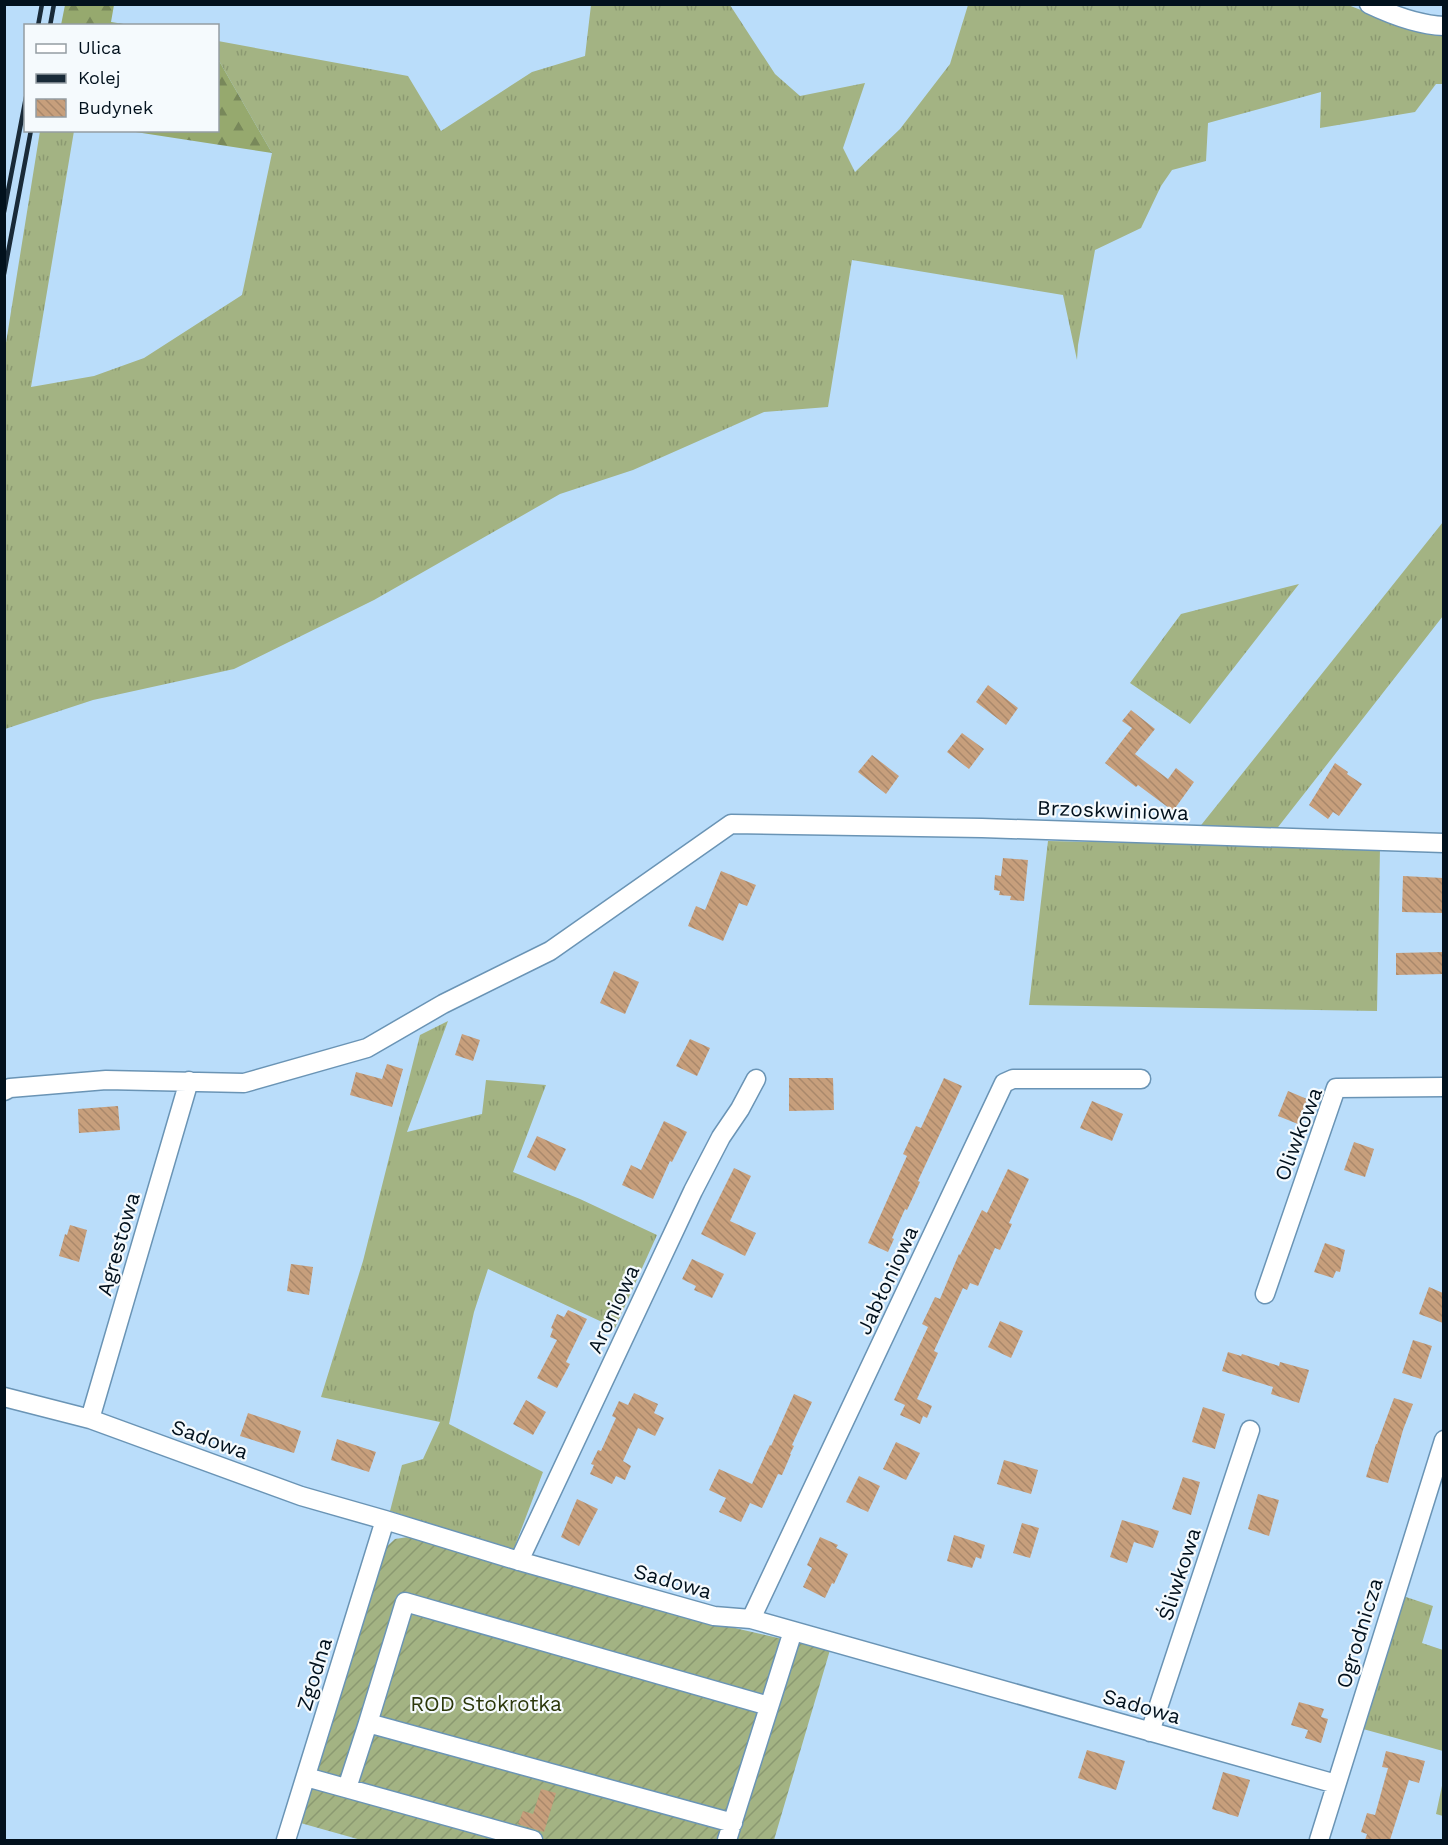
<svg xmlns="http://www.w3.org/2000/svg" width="1448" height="1845" viewBox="0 0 1448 1845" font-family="'Work Sans',sans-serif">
  <defs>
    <pattern id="grass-tufts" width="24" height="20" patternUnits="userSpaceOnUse" patternTransform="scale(1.5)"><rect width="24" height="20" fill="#a3b383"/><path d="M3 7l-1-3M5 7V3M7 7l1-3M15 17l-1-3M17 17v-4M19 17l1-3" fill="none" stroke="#8b9971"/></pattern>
    <pattern id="forest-firs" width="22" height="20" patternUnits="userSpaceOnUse" patternTransform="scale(1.5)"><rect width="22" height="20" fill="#96a96e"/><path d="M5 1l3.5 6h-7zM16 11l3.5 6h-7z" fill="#78885a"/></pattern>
    <pattern id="garden-furrows" width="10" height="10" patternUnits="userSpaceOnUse" patternTransform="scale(1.5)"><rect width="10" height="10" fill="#a3b383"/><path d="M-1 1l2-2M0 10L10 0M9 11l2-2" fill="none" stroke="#8b9971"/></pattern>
    <pattern id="building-back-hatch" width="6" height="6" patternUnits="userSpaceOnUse" patternTransform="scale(1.5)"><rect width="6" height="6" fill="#c79f7c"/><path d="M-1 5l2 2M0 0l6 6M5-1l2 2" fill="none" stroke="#a9886b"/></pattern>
  </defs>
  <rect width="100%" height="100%" fill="#baddfa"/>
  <path fill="url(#grass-tufts)" d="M591,5H730L775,74L800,96L865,83L843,148L855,172L900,129L950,64L968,5H1348L1413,30L1443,36V84H1436L1415,112L1320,128L1321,92L1208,123L1206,161L1172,170L1161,186L1141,228L1095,250L1078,345L1077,360L1063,295L852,260L828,407L764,412L633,470L560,494L374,600L234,669L93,700L5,729V349L40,131H74L31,387L94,376L144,358L242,295L272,153L218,59V41L408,76L441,131L532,72L585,56Z
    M1443,522V616L1275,831L1198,829Z
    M1299,584L1190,724L1130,683L1181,614Z
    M1048,841L1380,848L1377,1011L1029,1005Z
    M448,1021L407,1132L482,1114L486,1080L546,1085L513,1172L580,1199L657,1235L615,1328L488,1269L474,1312L449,1424L543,1472L513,1551L390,1511L402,1465L423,1459L440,1422L321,1397L363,1261L420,1035Z
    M1403,1596L1433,1606L1422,1643L1443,1650V1751L1363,1729Z
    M1443,1781V1816L1436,1814Z"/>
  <path fill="url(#forest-firs)" d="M65,5H114L111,22L130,25H61Z
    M218,59L272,153L129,131L218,130Z"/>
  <path fill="url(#garden-furrows)" d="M408,1537L739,1629L830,1650L774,1840H361L297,1822L383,1550L395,1539Z"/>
  <path fill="url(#building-back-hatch)" d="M988,685L1018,708L1006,725L976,702Z
    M1131,710L1155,729L1135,754L1168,779L1176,768L1194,782L1173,811L1138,785L1136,787L1105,763L1132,728L1122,721Z
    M962,733L984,749L969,769L947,752Z
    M872,755L899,776L886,794L858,772Z
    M1335,763L1348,772L1347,774L1362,784L1339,816L1333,812L1328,819L1309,805Z
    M1003,858L1028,860L1024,901L1010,900L1011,896L999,895L1000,891L994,890L995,875L1001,876Z
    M721,871L756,885L747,906L739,903L723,941L688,926L696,906L705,910Z
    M1403,876L1443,878V913L1402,912Z
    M1443,952V974L1396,975V953Z
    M614,971L639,982L625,1014L600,1003Z
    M462,1034L480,1040L473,1061L455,1055Z
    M690,1039L710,1048L697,1076L676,1066Z
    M387,1064L403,1069L392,1107L350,1095L356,1072L382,1079Z
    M789,1078H833L834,1110L789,1111Z
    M944,1078L962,1086L918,1181L920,1182L907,1210L905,1209L892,1238L894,1239L888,1252L868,1243L907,1156L903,1154L916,1126L921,1128Z
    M1288,1091L1307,1099L1298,1124L1278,1116Z
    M1092,1101L1123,1114L1112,1141L1080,1128Z
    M118,1106L120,1130L79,1133L78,1109Z
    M664,1121L687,1132L672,1162L670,1161L653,1199L622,1185L631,1165L641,1170Z
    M537,1136L566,1149L555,1171L527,1157Z
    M1354,1142L1374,1149L1365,1177L1344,1170Z
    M734,1168L751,1176L730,1221L756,1233L745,1256L701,1234Z
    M1008,1169L1029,1179L1009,1223L1012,1224L1000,1250L995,1248L978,1286L970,1283L967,1290L963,1288L934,1351L938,1353L917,1399L932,1406L927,1418L923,1416L920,1424L900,1415L905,1405L894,1400L928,1327L922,1324L935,1297L940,1299L959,1254L960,1255L982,1210L987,1213Z
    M70,1225L87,1230L79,1262L59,1256L65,1234L67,1235Z
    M1325,1243L1345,1250L1340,1272L1336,1271L1333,1278L1314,1272Z
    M692,1259L724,1274L712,1298L694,1290L696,1286L682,1279Z
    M291,1264L313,1267L309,1295L287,1291Z
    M1429,1287L1443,1293V1323L1419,1314Z
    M568,1310L587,1319L566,1362L570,1364L557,1388L537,1378L557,1340L550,1337L553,1329L551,1328L557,1314L564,1317Z
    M1000,1321L1023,1331L1011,1358L988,1347Z
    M1413,1340L1432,1346L1421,1379L1402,1373Z
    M1228,1352L1241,1356L1242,1354L1279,1366L1280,1362L1309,1370L1299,1403L1271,1394L1273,1387L1222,1371Z
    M634,1393L658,1404L654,1413L664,1418L655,1436L638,1428L623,1461L631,1466L625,1480L616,1476L612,1484L590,1474L594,1465L591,1464L598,1450L601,1451L616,1418L612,1416L619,1401L628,1405Z
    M794,1394L812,1402L792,1445L794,1446L790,1454H791L782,1475L778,1474L762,1508L750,1503L741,1522L719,1512L726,1498L709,1490L719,1469L752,1484L770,1445L771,1446Z
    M1394,1398L1413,1404L1403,1430L1388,1483L1366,1477L1376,1444H1377Z
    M526,1400L546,1412L533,1435L513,1424Z
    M1203,1407L1225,1414L1215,1449L1192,1442Z
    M248,1413L301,1431L294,1453L240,1436Z
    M337,1439L376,1452L369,1472L331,1460Z
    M896,1442L920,1453L906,1480L883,1469Z
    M1004,1460L1038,1470L1031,1494L997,1484Z
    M859,1476L880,1486L868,1512L846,1502Z
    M1183,1477L1200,1482L1191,1515L1172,1509Z
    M1258,1494L1279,1500L1269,1536L1248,1529Z
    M577,1499L598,1509L579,1546L561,1537Z
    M1122,1520L1159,1531L1153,1548L1134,1542L1127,1563L1110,1557Z
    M1022,1523L1039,1528L1030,1558L1013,1553Z
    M954,1535L985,1545L981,1559L976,1557L972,1568L947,1561Z
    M820,1537L838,1545L836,1548L848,1554L834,1584L832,1583L825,1598L803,1587L812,1568L807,1565Z
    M1299,1702L1324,1709L1321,1717L1328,1719L1321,1743L1305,1738L1308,1730L1291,1725Z
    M1087,1750L1125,1761L1116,1790L1078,1778Z
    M1386,1751L1425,1761L1419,1783L1409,1780L1390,1840H1365L1367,1834L1361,1832L1367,1813L1375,1815L1388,1768L1382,1767Z
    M1223,1772L1250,1780L1238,1817L1212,1809Z
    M541,1789L556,1793L544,1832L518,1824L523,1811L533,1814Z"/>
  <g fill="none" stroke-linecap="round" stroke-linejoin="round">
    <g stroke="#6a94b5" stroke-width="21">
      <path id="minor" d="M1369,4C1390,14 1420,25 1444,26
        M4,1091L10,1088L106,1080L244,1083L367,1048L443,1004L550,951L731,824L982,828L1444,843
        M1265,1294L1336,1088L1444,1087
        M4,1397L90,1419L301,1496L385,1520L519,1561L714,1616L751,1619L1336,1784
        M90,1419L189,1081
        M519,1561L693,1191L721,1137L740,1109L756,1079
        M751,1619L1004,1083L1013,1079H1141
        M368,1723L405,1602L769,1706
        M1150,1732L1250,1430
        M306,1777L533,1840
        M347,1788L368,1723L733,1823
        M286,1840L385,1520
        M727,1840L793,1631
        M1319,1840L1444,1440"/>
    </g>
    <use href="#minor" stroke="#fff" stroke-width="18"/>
    <path stroke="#192a38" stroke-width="4.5" d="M38,26L42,4
      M50,26L54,4
      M4,212L26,97
      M4,274L31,130"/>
  </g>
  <g text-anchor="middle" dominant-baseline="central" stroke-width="4.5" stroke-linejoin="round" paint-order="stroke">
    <g font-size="21" fill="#02111d" stroke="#f5fafd">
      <text transform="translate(1113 810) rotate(2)">Brzoskwiniowa</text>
      <text transform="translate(1298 1134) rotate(-69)">Oliwkowa</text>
      <text transform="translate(118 1244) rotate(-74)">Agrestowa</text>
      <text transform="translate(887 1280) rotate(-65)">Jabłoniowa</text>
      <text transform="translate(613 1309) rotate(-65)">Aroniowa</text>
      <text transform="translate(210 1439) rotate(20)">Sadowa</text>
      <text transform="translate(1179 1574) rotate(-72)">Śliwkowa</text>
      <text transform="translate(673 1581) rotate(16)">Sadowa</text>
      <text transform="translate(1359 1633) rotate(-73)">Ogrodnicza</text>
      <text transform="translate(314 1674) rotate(-73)">Zgodna</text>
      <text transform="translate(1142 1706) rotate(16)">Sadowa</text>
    </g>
    <g font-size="21" fill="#2c380b" stroke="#f5fafd">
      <text x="486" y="1703">ROD Stokrotka</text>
    </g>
  </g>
  <rect width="1448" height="1845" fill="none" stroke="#02111d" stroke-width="12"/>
  <rect x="24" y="24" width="195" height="108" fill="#f5fafd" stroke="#949da3" stroke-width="1.5"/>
  <rect x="36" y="44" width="30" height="9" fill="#ffffff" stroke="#949da3" stroke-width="1.5"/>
  <text x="78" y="54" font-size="18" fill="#02111d">Ulica</text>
  <rect x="36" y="74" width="30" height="9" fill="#192a38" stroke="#949da3" stroke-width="1.5"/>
  <text x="78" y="84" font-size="18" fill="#02111d">Kolej</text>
  <rect x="36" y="99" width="30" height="18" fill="url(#building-back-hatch)" stroke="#949da3" stroke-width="1.5"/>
  <text x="78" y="114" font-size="18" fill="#02111d">Budynek</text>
</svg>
